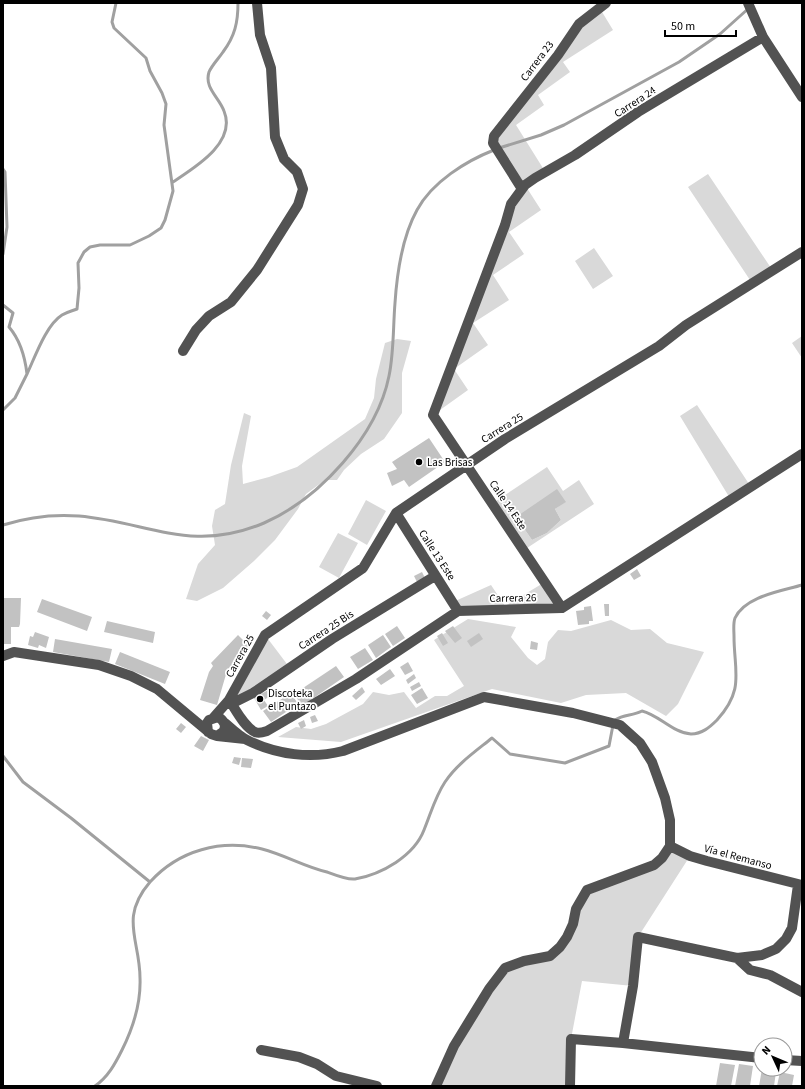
<svg xmlns="http://www.w3.org/2000/svg" width="805" height="1089" viewBox="0 0 805 1089" font-family="'Source Sans 3',sans-serif">
  <rect width="100%" height="100%" fill="#fff"/>
  <path fill="#d9d9d9" fill-rule="evenodd" d="M599,7L613,30L563,62L570,72L538,95L544,105L516,125L546,173L525,185L541,210L509,232L524,254L493,275L509,300L473,323L488,345L454,369L468,390L433,415L522,189L493,143L558,55Z
    M708,174L773,271L752,283L688,187Z
    M594,248L613,276L593,289L575,261Z
    M802,336V358L792,343Z
    M397,339L411,341L402,373V413L384,439L361,454L344,470L337,480H325L306,494L298,509L275,540L254,561L223,588L197,601L186,599L198,564L215,545L212,526L215,510L225,504L231,465L244,413L251,416L242,466L243,484L269,477L297,467L365,419L374,398L376,379L385,343Z
    M697,405L751,487L731,500L680,416Z
    M547,467L563,491L579,480L594,504L524,550L493,503ZM565,502L555,509L561,520L547,533L532,540L516,517Z
    M366,500L386,511L367,545L348,534Z
    M338,533L358,543L339,578L319,567Z
    M545,582L562,608L464,611L453,602L491,585L505,606Z
    M468,619L516,627L511,637L528,658L537,665L545,659L548,642L558,630L571,631L611,620L631,630L650,629L667,643L704,652L678,704L666,716L626,693L586,695L561,703L492,689L341,742L278,737L296,727L311,729L326,724L363,704L373,692L389,695L404,692L416,708L435,696H447L464,686L434,640Z
    M265,635L290,668L253,693L229,700Z
    M670,846L690,856L638,937L633,986L582,981L571,1039L570,1086H436L505,968L560,947L587,890L654,865Z"/>
  <g fill="none" stroke-linecap="round" stroke-linejoin="round">
    <path stroke="#a0a0a0" stroke-width="3" d="M499,148L541,135L564,125L679,62L720,34L749,8
      M3,169L5,172L7,227L3,254
      M173,182C194,168 237,143 224,111C219,97 204,88 209,72C212,65 219,58 223,52C235,36 238,22 238,3
      M3,305L13,313L9,327C21,341 25,357 27,374L15,398L3,410
      M27,374C35,357 46,325 62,315C67,312 72,311 77,309L79,288L78,263L84,252L90,247L100,245H130L149,236L161,228L165,220L173,191L164,125L166,104L162,93L150,71L146,58L114,28L112,22L116,3
      M3,525C28,517 53,514 79,516C149,522 191,554 264,523C319,499 377,436 389,376C394,352 393,327 395,303C397,273 402,237 417,210C432,182 466,161 494,150
      M615,720C624,714 632,716 642,711C659,715 673,733 691,734C702,734 710,727 717,720C745,689 734,672 734,636C734,631 733,623 735,618C745,596 782,591 802,585
      M3,756L23,782L71,818L150,882
      M95,1086C108,1077 115,1064 122,1050C133,1028 141,1003 140,978C140,940 119,918 150,882C179,850 221,839 262,849C285,855 305,867 327,872C335,875 347,880 355,879C382,874 414,856 424,830C431,813 435,797 445,782C457,764 476,751 492,738L510,754L565,763L609,746L613,725"/>
  </g>
  <path fill="#c2c2c2" d="M429,438L445,462L409,487L404,480L392,486L387,473L397,469L392,462Z
    M557,489L566,502L555,509L561,520L547,533L532,540L516,517Z
    M637,569L641,576L634,580L630,574Z
    M422,572L426,580L418,584L414,576Z
    M3,598H21L20,624L19,627H11V644H3Z
    M42,599L92,617L87,631L37,612Z
    M604,604H609V616H605Z
    M591,606L593,621H589V624L578,625L576,611L584,610V607Z
    M266,611L271,615L267,620L262,616Z
    M107,621L155,632L153,643L104,632Z
    M397,626L405,638L393,646L385,634Z
    M453,626L462,638L455,643L445,631Z
    M35,632L49,637L46,648L39,645L38,648L28,645L30,636L33,637Z
    M442,633L448,643L443,646L437,636Z
    M479,633L483,639L471,647L467,641Z
    M238,635L250,647L227,671L217,705L200,700L209,672L213,666L211,663Z
    M383,635L391,647L376,658L368,645Z
    M55,639L112,649L109,662L53,652Z
    M531,641L538,643L537,650L530,649Z
    M365,648L373,660L358,669L350,657Z
    M120,652L170,672L165,684L115,664Z
    M408,662L413,671L405,675L400,667Z
    M336,666L344,677L302,706L294,694Z
    M390,669L395,676L381,685L376,679Z
    M414,674L416,678L408,684L406,680Z
    M419,682L421,686L412,691L410,687Z
    M362,687L365,692L356,700L352,696Z
    M422,688L428,698L417,704L411,695Z
    M270,689L273,694L264,700L268,706L261,710L254,698Z
    M291,693L298,704L271,722L263,711Z
    M315,715L318,721L312,723L310,717Z
    M304,720L306,726L301,729L298,723Z
    M181,723L186,727L181,733L176,729Z
    M201,736L209,740L203,751L194,746Z
    M234,757L241,758L239,765L232,763Z
    M242,758L253,759L251,768L241,767Z
    M720,1063L735,1065L731,1086H716Z
    M739,1064L753,1066L750,1086H735Z
    M762,1069L776,1072L774,1086H759Z
    M780,1072L794,1075L792,1086H777Z"/>
  <g fill="none" stroke-linecap="round" stroke-linejoin="round">
    <path stroke="#525252" stroke-width="10" d="M748,3L763,37L802,97
      M522,189L493,143L494,136L558,55L579,24L606,3
      M183,351L196,330L209,316L231,302L257,270L298,205L303,189L297,172L284,159L275,137L271,68L260,35L257,3
      M396,513L458,611
      M562,608L433,415L505,225L511,204L525,185L535,178L575,155L638,112L763,37
      M3,656L14,652L99,665L131,676L157,689L211,734L217,736L223,732C227,726 224,720 218,717L209,720L207,723L208,732
      M229,700C236,710 244,727 255,732C259,734 264,732 267,731L356,679L458,611L562,608L802,454
      M229,700L237,701L253,693L332,639L435,576
      M214,717L229,700L265,635L363,568L396,513L505,439L659,346L686,325L802,252
      M225,723C232,729 239,736 247,740C277,755 311,759 343,751L484,697L573,713L620,725L640,743L652,762L665,798L670,820V846L662,858L654,865L587,890L576,909L573,924L567,937L560,947L550,956L524,961L505,968L489,989L454,1046L436,1086
      M217,736L245,739
      M670,846L690,856L707,861L802,885
      M737,958L750,970L770,975L802,992
      M623,1043L633,986L638,937L737,958L762,955L776,949L786,939L792,928L798,885
      M261,1050L299,1057L317,1064L336,1076L377,1086
      M785,1060L802,1061
      M570,1086L571,1039L623,1043L761,1058"/>
  </g>
  <g fill="#000" stroke="#fff" stroke-width="1.5">
    <circle cx="419" cy="462" r="4"/>
    <circle cx="260" cy="699" r="4"/>
  </g>
  <g text-anchor="middle" dominant-baseline="central" stroke-width="3.5" stroke-linejoin="round" paint-order="stroke">
    <g font-size="11" fill="#000" stroke="#fff">
      <text transform="translate(537 61) rotate(-53)">Carrera 23</text>
      <text transform="translate(635 102) rotate(-33)">Carrera 24</text>
      <text transform="translate(502 428) rotate(-32)">Carrera 25</text>
      <text transform="translate(508 505) rotate(56)">Calle 14 Este</text>
      <text transform="translate(437 555) rotate(57)">Calle 13 Este</text>
      <text transform="translate(513 598) rotate(-1)">Carrera 26</text>
      <text transform="translate(326 630) rotate(-33)">Carrera 25 Bis</text>
      <text transform="translate(240 656) rotate(-61)">Carrera 25</text>
      <text transform="translate(738 857) rotate(15)">Vía el Remanso</text>
    </g>
    <g font-size="11" fill="#000" stroke="#fff" text-anchor="start">
      <text x="427" y="462">Las Brisas</text>
      <text x="268" y="693">Discoteka<tspan x="268" dy="13">el Puntazo</tspan></text>
    </g>
  </g>
  <rect width="805" height="1089" fill="none" stroke="#000000" stroke-width="8"/>
  <g transform="translate(773 1057) rotate(314)"><circle r="19" fill="#ffffff" stroke="#999999"/>
  <path d="M0-3L7 15L0 10L-7 15Z" fill="#000000"/>
  <text y="-6" font-size="11" font-weight="bold" text-anchor="middle" fill="#000000">N</text>
  </g>
  <path d="M665 30v6h71v-6" fill="none" stroke="#000000" stroke-width="2"/>
  <text x="671" y="30" font-size="12" fill="#000000" stroke="#ffffff" stroke-width="3" paint-order="stroke">50 m</text>
</svg>
